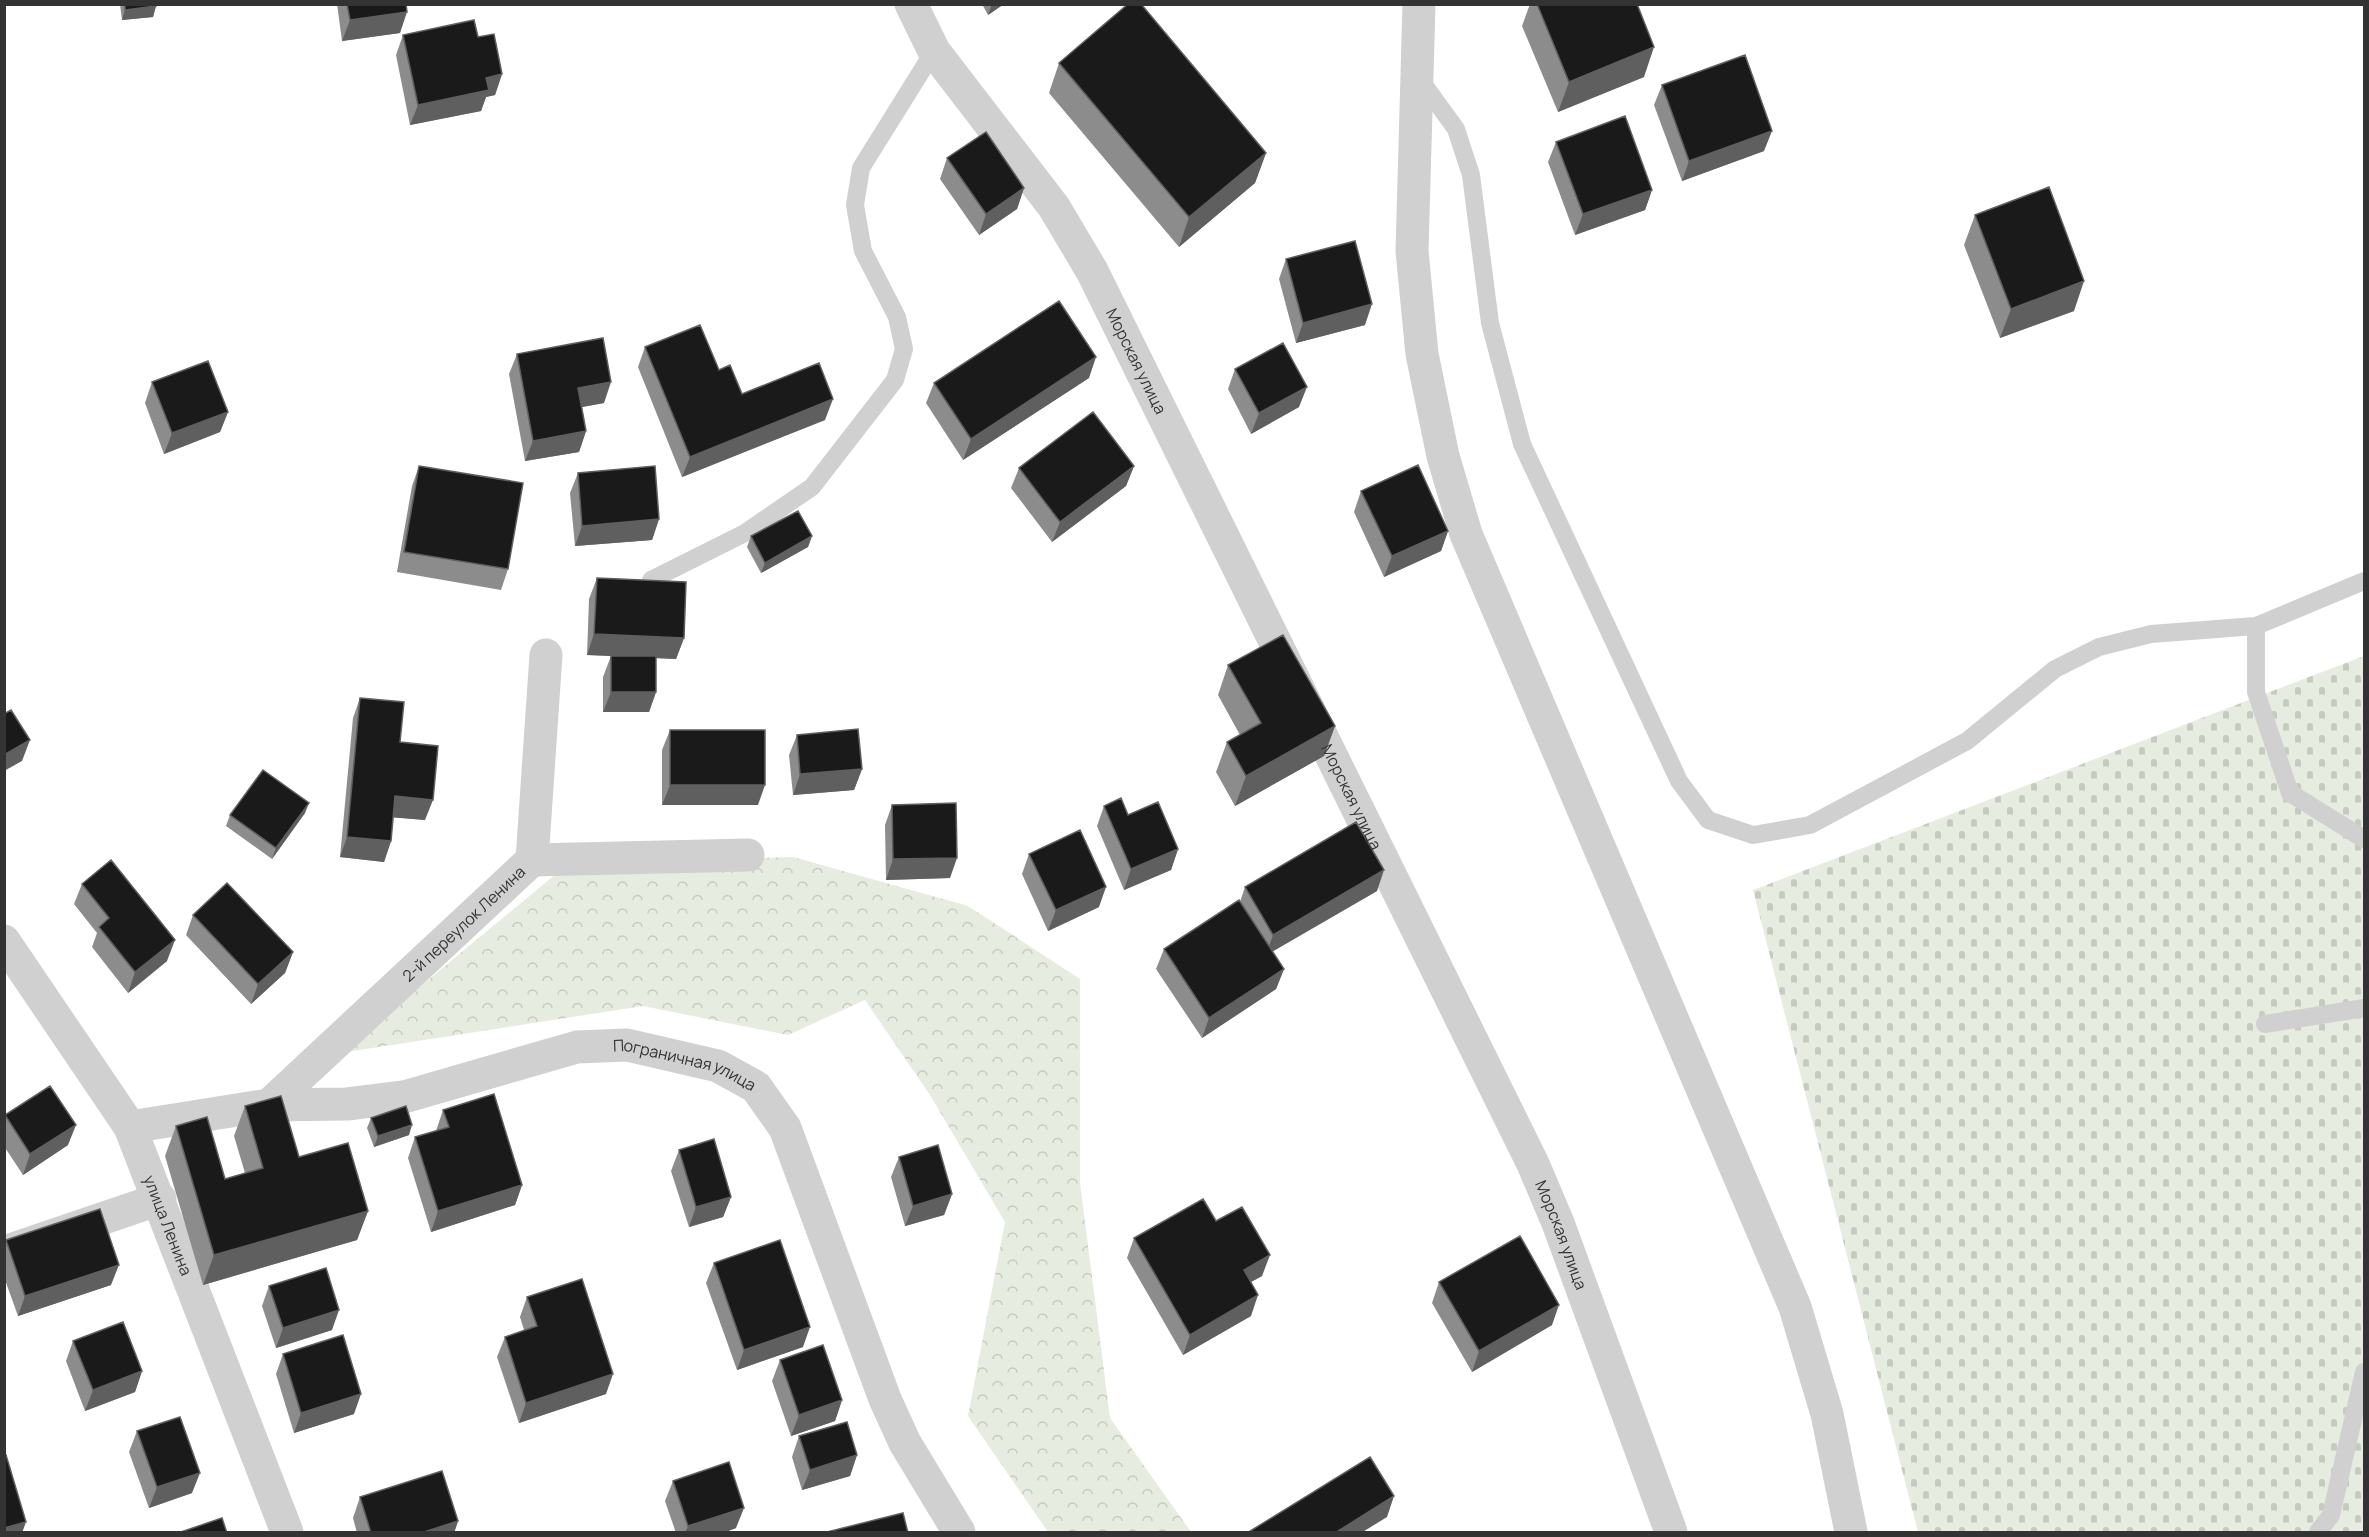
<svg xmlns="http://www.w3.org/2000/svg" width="2369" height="1537" viewBox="0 0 2369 1537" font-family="Manrope,sans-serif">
  <defs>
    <pattern id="forest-crowns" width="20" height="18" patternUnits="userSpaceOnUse" patternTransform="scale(1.5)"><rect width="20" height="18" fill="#e6ecdf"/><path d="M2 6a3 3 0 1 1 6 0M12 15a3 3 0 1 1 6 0" fill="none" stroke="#c6cbc0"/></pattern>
    <pattern id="cemetery-stones" width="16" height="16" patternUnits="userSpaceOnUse" patternTransform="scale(1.5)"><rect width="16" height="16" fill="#e6ecdf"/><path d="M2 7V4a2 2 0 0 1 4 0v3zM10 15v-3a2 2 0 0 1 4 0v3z" fill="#c6cbc0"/></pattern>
  </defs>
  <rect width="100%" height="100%" fill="#fff"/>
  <path fill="url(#forest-crowns)" d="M793,857L968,906L1080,979V1183L1110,1418L1191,1532H1048L968,1416L1005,1222L930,1095L865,1000L788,1035L643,1006L340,1053L568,864Z"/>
  <path fill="url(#cemetery-stones)" d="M2364,656V1532H1918L1753,890Z"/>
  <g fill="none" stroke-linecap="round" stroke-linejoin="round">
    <path stroke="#d0d0d0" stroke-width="18" d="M1419,78L1456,129L1471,175L1490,323L1522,444L1679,781L1708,820L1753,835L1810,825L1967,741L2055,669L2099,647L2151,634L2256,626V692L2290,793L2364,839
      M651,580L745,533L812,487L895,380L904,349L897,317L863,251L855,205L861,168L934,51
      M2256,626L2364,581
      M2265,1024L2364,1008
      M2318,1532L2331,1515L2364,1372"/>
    <g stroke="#d0d0d0" stroke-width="33">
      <path id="s1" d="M911,4L934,51L1054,207L1092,271L1533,1164L1558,1223L1671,1532"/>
      <path d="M1419,4L1412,251L1422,354L1443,456L1466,534L1795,1307L1827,1414L1851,1532"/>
      <path d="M532,860L748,855"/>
      <path id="s2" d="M4,941L130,1127L287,1532"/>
      <path id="s3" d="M269,1105L532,860L546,655"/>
      <path id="s4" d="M130,1127L269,1105L347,1104L404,1097L577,1047L627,1045L718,1066L756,1087L785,1128L885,1399L905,1443L959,1532"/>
      <path d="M4,1252L160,1199"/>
    </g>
  </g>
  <path fill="#8c8c8c" d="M120,4H156V6L153,17L122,20Z
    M337,4H406L400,33L342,41Z
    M982,4H1004L988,15Z
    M1530,4H1537L1644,77L1558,112L1522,26Z
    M403,35L478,37L502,74L495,95L486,97L481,111L410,125L396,55Z
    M1059,63L1266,153L1255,183L1179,247L1049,93Z
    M1662,85L1764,151L1682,181L1654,105Z
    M1556,142L1652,190L1645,210L1575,235L1548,162Z
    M947,158L1024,188L1017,209L979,235L940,179Z
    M1975,215L2074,311L2000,338L1964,245Z
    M1286,259L1365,325L1296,343L1279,279Z
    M645,347L719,370L742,394L825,420L682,477L638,367Z
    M517,354L604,403L582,407L586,431L579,452L525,461L509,374Z
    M1235,369L1299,407L1251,434L1228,389Z
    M1089,378L963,460L926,403L934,383Z
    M152,382L228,412L220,432L164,454L145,403Z
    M419,466L508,569L501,590L397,572L412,486Z
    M1134,466L1126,486L1052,542L1011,488L1019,468Z
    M578,473L659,519L652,540L575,546L570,493Z
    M1361,491L1448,531L1441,551L1384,577L1354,512Z
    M751,536H812L808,547L761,573L747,547Z
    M597,578L684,638L676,659L656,658V692L649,712H603V677L611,656H622L587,655L589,599Z
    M1228,665L1335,726L1324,756L1235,806L1216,772L1227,742L1240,735L1218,695Z
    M360,698L400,742L425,820L393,817L391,841L384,862L340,857L353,718Z
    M670,730L758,805H662V750Z
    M797,735L862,769L854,790L793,795L789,755Z
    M892,805L950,878L886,880L885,825Z
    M1104,806L1128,815L1178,849L1171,870L1124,890L1097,826Z
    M305,813L272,859L226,826L230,815Z
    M1029,854L1099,907L1048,931L1022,874Z
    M82,884L167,961L128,993L92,947L97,933L74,904Z
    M1245,887L1377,891L1272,952L1284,969L1276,989L1202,1038L1156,969L1164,949L1240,902Z
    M193,915L293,952L285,973L251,1004L186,935Z
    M245,1106L299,1157L368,1211L357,1240L203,1285L165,1156L176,1126L225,1179L245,1173L234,1136Z
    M443,1110L522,1185L515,1205L431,1232L408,1158L415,1137L436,1131Z
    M5,1115L68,1145L23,1175L4,1146Z
    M371,1118L409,1135L374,1147L367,1128Z
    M679,1150L731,1197L723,1217L689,1227L671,1171Z
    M899,1157L952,1194L944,1215L905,1226L891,1177Z
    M1216,1221L1262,1276L1251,1282V1316L1183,1355L1127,1258L1134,1238Z
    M6,1240L111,1285L18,1316L4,1277V1245Z
    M714,1263L803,1347L737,1370L706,1283Z
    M1439,1282L1552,1325L1472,1372L1432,1303Z
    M269,1286L332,1330L276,1348L262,1306Z
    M527,1297L606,1394L519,1423L497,1357L505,1337L524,1330L520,1317Z
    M73,1341L142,1371L135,1392L85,1411L66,1361Z
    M283,1354L354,1414L294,1433L276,1374Z
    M780,1360L842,1400L835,1421L791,1436L772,1381Z
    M137,1431L192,1493L149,1508L129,1452Z
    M799,1436L857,1455L850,1476L802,1490L792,1457Z
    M673,1481L736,1528L723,1533H676L665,1501Z
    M360,1497L458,1521L454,1533H357L353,1518Z"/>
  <path fill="#5f5f5f" d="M992,4H1004L988,15Z
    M156,6L153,17L122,20L125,10Z
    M407,12L400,33L342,41L350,20Z
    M1654,47L1644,77L1558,112L1569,82Z
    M502,74L495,95L486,97L481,111L410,125L418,105L486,78Z
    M1772,131L1764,151L1682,181L1689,161Z
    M1266,153L1255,183L1179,247L1189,217Z
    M1024,188L1017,209L979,235L986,214Z
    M1652,190L1645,210L1575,235L1583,214Z
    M2084,281L2074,311L2000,338L2011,309Z
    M1372,304L1365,325L1296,343L1303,323Z
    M1096,357L1089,378L963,460L971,439Z
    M611,382L604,403L571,409L578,388Z
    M1307,387L1299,407L1251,434L1259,413Z
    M833,399L825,420L682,477L690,457Z
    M228,412L220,432L164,454L172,433Z
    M586,431L579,452L525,461L533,441Z
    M1134,466L1126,486L1052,542L1060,522Z
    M659,519L652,540L575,546L582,526Z
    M1448,531L1441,551L1384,577L1392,556Z
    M812,536L808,547L761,573L765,563Z
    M594,634L684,638L676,659L587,655Z
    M611,692H656L649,712H603Z
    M1335,726L1324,756L1235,806L1246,776Z
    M30,740L22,761L4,771V755Z
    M862,769L854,790L793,795L800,774Z
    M670,785H765L758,805H662Z
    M395,796L433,800L425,820L388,817Z
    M309,803L305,813L272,859L276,848Z
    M347,837L391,841L384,862L340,857Z
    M1178,849L1171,870L1124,890L1131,869Z
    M957,858L950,878L886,880L893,859Z
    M1384,870L1377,891L1266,955L1273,935Z
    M1106,887L1099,907L1048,931L1056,910Z
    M175,940L167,961L128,993L135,972Z
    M293,952L285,973L251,1004L258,984Z
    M1284,969L1276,989L1202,1038L1209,1018Z
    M76,1125L68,1145L23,1175L30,1154Z
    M412,1125L409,1135L374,1147L378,1136Z
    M522,1185L515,1205L431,1232L438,1211Z
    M952,1194L944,1215L905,1226L913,1206Z
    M731,1197L723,1217L689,1227L696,1207Z
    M368,1211L357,1240L203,1285L214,1255Z
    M1270,1255L1262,1276L1236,1290L1244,1270Z
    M119,1265L111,1285L18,1316L25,1296Z
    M1258,1295L1251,1316L1183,1355L1190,1335Z
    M1559,1305L1552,1325L1472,1372L1479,1351Z
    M339,1310L332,1330L276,1348L283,1328Z
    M810,1327L803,1347L737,1370L744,1350Z
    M142,1371L135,1392L85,1411L93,1390Z
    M613,1374L606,1394L519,1423L526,1403Z
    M361,1394L354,1414L294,1433L301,1413Z
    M842,1400L835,1421L791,1436L799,1415Z
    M857,1455L850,1476L802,1490L810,1470Z
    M200,1473L192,1493L149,1508L157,1487Z
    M1394,1496L1387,1517L1361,1533H1335Z
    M744,1508L736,1528L723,1533H685L688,1526Z
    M458,1521L454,1533H421Z
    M26,1522L22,1533H4V1528Z"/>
  <path fill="#1a1a1a" stroke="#5f5f5f" stroke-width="1.5" d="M125,4H156V6L125,10Z
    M347,4H406L407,12L350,20Z
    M1128,4H1141L1266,153L1189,217L1059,63Z
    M1537,4H1637L1654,47L1569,82Z
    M474,20L478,37L494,34L502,74L486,78L489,90L418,105L403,35Z
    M1745,55L1772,131L1689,161L1662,85Z
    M1625,116L1652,190L1583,214L1556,142Z
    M986,132L1024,188L986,214L947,158Z
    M2049,187L2084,281L2011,309L1975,215Z
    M1355,241L1372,304L1303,323L1286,259Z
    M1059,301L1096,357L971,439L934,383Z
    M700,325L719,370L730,365L742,394L819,363L833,399L690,457L645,347Z
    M603,338L611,382L578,388L586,431L533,441L517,354Z
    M1283,343L1307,387L1259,413L1235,369Z
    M208,361L228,412L172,433L152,382Z
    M1093,412L1134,466L1060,522L1019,468Z
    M1418,465L1448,531L1392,556L1361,491Z
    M419,466L523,483L508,569L404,552Z
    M655,466L659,519L582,526L578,473Z
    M798,511L812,536L765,563L751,536Z
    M597,578L686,582L684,638L594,634Z
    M1283,635L1335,726L1246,776L1227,742L1261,723L1228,665Z
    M611,656H656V692H611Z
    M360,698L404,702L400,742L438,746L433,800L395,796L391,841L347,837Z
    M11,710L30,740L4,755V714Z
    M858,729L862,769L800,774L797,735Z
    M670,730H765V785H670Z
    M263,770L309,803L276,848L230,815Z
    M1121,798L1128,815L1158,802L1178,849L1131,869L1104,806Z
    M956,803L957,858L893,859L892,805Z
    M1356,822L1384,870L1273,935L1245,887Z
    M1080,830L1106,887L1056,910L1029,854Z
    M111,860L175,940L135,972L99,927L109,918L82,884Z
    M227,883L293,952L258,984L193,915Z
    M1239,900L1284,969L1209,1018L1164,949Z
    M50,1086L76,1125L30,1154L5,1115Z
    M494,1094L522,1185L438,1211L415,1137L449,1127L443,1110Z
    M281,1096L299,1157L348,1143L368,1211L214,1255L176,1126L207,1117L225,1179L263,1168L245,1106Z
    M406,1106L412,1125L378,1136L371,1118Z
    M714,1139L731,1197L696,1207L679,1150Z
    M938,1145L952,1194L913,1206L899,1157Z
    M1203,1199L1216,1221L1242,1207L1270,1255L1244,1270L1258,1295L1190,1335L1134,1238Z
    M100,1209L119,1265L25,1296L6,1240Z
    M1520,1236L1559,1305L1479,1351L1439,1282Z
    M780,1240L810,1327L744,1350L714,1263Z
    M326,1268L339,1310L283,1328L269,1286Z
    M582,1279L613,1374L526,1403L505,1337L537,1326L527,1297Z
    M123,1322L142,1371L93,1390L73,1341Z
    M343,1335L361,1394L301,1413L283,1354Z
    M823,1345L842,1400L799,1415L780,1360Z
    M180,1417L200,1473L157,1487L137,1431Z
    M847,1422L857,1455L810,1470L799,1436Z
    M6,1455L26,1522L4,1528V1456Z
    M1370,1457L1394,1496L1335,1533H1247Z
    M729,1462L744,1508L688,1526L673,1481Z
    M442,1471L458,1521L421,1533H371L360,1497Z
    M903,1513L908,1533H823Z
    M222,1518L227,1533H178Z"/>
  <g text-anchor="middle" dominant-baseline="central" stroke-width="6" stroke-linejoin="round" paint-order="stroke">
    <g font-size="16" fill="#333" stroke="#fff">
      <text stroke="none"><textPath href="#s1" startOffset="424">Морская улица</textPath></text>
      <text stroke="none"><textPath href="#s1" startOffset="910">Морская улица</textPath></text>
      <text stroke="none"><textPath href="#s3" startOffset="266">2-й переулок Ленина</textPath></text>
      <text stroke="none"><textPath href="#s4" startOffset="567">Пограничная улица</textPath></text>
      <text stroke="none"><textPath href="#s2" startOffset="330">улица Ленина</textPath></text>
      <text stroke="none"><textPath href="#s1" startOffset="1396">Морская улица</textPath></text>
    </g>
  </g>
  <rect width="2369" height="1537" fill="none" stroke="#333333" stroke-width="12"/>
</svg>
